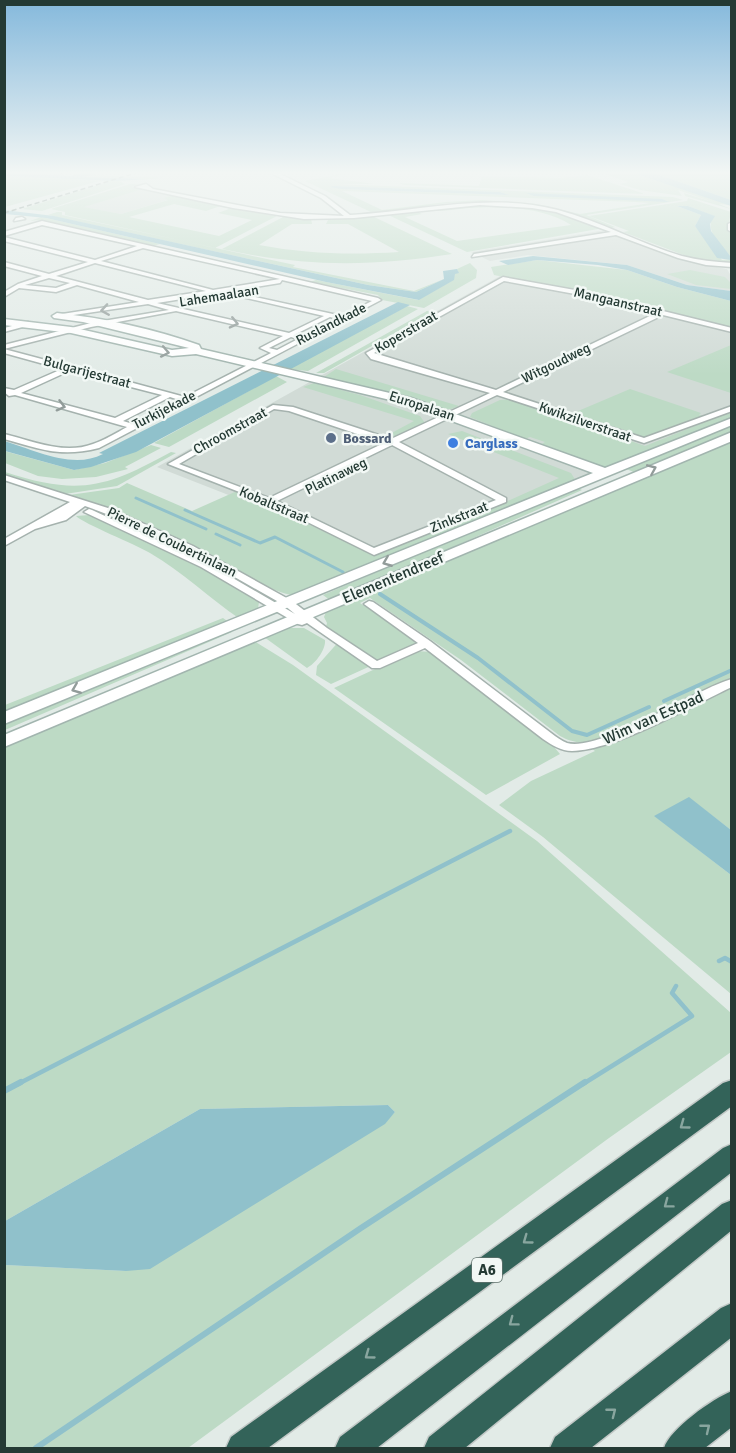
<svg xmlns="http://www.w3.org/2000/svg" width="736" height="1453" viewBox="0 0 736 1453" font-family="Signika,sans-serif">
  <rect width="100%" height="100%" fill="#e2ebe7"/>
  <path fill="#d1dbd6" d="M143,189L180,196L121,214L82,207Z
    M599,231H608L694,263L727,269L731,276V291L687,285L627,265L528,255L490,261L471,252Z
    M500,276L621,298L731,325V416L369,564L262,508L157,467Z"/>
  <path fill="#bddac5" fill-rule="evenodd" d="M597,171H628L731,205L719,204L731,209L685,196L684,193L716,203L678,190L682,196L640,190L620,184L628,182Z
    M648,171L731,174V200Z
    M347,173L329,178L375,184H333L673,197L683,200L586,215L615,227L611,228L559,210L503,202L448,203L373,213L305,181ZM333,186L500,192L508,195L341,189ZM342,191L636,202L650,203L580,214L536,204L482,200L446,202L382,210Z
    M88,175L164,178L119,181L125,184L42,211L22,209L111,181L89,180L99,181L5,207L4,176L115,181L148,179L85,176Z
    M587,175L645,194L404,185L399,183L479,186L482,176L560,178Z
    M130,184H137L132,187L143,189L84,207L121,214L168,200L164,198L174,195L223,205L206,211L174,204L129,217L219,236L252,220L218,213L234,207L277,216L215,248L65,215V212L51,209Z
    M688,198L731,212L728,227L731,235V257C722,245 703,231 714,216L688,206H677L701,215L695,226L722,260L731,259V263L694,259L623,232L629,231L589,216L687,201Z
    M469,203C521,203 556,211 604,228L467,252L384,213L411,209L422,214L405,217L457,241L571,225C544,207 501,206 469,208C453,209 437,214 422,208Z
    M57,212H62V215L295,265L293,267L414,291L444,279L416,292L368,285L48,215Z
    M370,215L452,254C370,267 303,267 222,249L285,216L311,218L312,224H292L259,245C307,254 351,255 399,252L348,224H326L329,218Z
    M41,217L46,218L160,244L153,246L40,220L30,221Z
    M537,260L627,270L677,287L731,301V328L612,299L494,275L491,267Z
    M470,263L477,270L476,278L424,308L382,300L378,295L310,282L316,280L418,300L453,280L455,273H458L457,269Z
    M690,270L725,277L731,283V289L696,285L667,274Z
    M407,306L418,309L308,371L288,369Z
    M427,311L432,312L324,373H316Z
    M731,345V393L667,372Z
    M336,369L459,406L451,409H440L321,379Z
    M276,376L287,382L169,447L154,443Z
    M314,383L360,395L420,416L425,423L397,437H384L414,421L303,387Z
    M630,389L701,413L699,415L704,416L642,439L571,414Z
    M513,399L645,446L732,411L731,418L615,466L604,467L540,445L545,442L530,437L525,439L470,417L472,413L500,400Z
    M731,424V433L636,473L624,468Z
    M462,431L571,473L576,481L293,595C272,594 228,563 206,552C162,530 117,509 69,495L119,488L127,483L192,511L237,491L374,555L510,500L559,478L448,434Z
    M731,439V830L689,798L655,816L731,875V994L543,837L499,805L531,781L595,751C581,740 574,744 560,736L461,660L370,598L360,603L421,643L331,684L316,675L317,666L341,639L326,627L327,623L324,617L326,612Z
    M151,445L161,448L125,467L128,469L96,477L62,479L38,476L5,463L4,451L74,470L105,463Z
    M171,452L176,453L117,486L65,494L5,475V472C79,496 105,488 171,452Z
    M576,487L582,490L331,601L323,595Z
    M89,515C143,538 212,566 259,602L258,609L240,619C209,598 183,572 150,553C135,544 84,524 76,516Z
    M223,618L230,623L5,715V705Z
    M284,628H304L325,640C326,650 315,664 307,668L264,637Z
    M230,630L232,632L5,730V723Z
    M254,641L293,665L537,841L731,1013V1052L609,1138L188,1448H5V1265L126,1271L384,1124L395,1112L388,1105L200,1109L5,1221V746Z
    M414,651L434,652L549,741L560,754L486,795L334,688Z"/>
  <path fill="#90c1cb" d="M87,171H101L85,177L149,179L115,181L5,176V173L71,176Z
    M628,171H648L731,200V206Z
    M333,186L500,192L509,195L341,189L330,187Z
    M526,193L662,199L669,202L534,196Z
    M677,206H688L715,216L710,224L711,231L731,257V260L717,258L695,226L701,215Z
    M4,210L54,216L368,285L416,292L444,279L443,271L457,269L459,273L455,274L454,280L419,300L326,282L46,218L5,214Z
    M533,256L627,265L687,285L731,291V301L677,287L627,270L598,265L537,260L508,265L499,261Z
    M398,302L410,305L136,452L91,467L74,470L5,451L4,441C35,450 73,470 103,454L99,453Z
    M689,797L731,830V875L654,816Z
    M388,1105L395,1112L385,1124L150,1269L126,1271L5,1265V1221L200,1109Z"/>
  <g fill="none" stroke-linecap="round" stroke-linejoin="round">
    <path stroke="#90c1cb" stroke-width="3" d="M136,498L206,529
      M185,510L260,543L275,537L343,572
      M216,534L240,545"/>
    <path stroke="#90c1cb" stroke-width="4" d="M380,594L478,658L572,731L587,735L649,707
      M664,701L732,670"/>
    <path stroke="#90c1cb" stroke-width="4.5" d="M719,961L725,958L732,962
      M18,1084L510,831
      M583,1084L692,1016L672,993L676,986"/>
    <path stroke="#90c1cb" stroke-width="6" d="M4,1091L21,1082
      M36,1448L361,1228L585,1082"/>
    <g stroke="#a5b2ae" stroke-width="3">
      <path id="street" d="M57,171H61V173L57,174Z
        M267,171H274L325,196L350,215C420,211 489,192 558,210C601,221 640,244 682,256C698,260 715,262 732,263V267L706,265L678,258L616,235L472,257L474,254L611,232L556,212L532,208L480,205L354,218L304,219L233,208L135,187L146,184L153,189L280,213L344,216L321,198Z
        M16,218L22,217L25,219L14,221Z
        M42,221L378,298L381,300L99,448C60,458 41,449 4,439V434C33,441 64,455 93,444C105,440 116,433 127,427L15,395L9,396L4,392V388L14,390L62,369L4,353V349L68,366L74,365V367L185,397L271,353L260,348L283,336L176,311L91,327L4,349V345L91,323L169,310L148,304L60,317L59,316L62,314L139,302L77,285L56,292L19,288L4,297V292L18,284L42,276L4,266V262L49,274L88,262L4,241V237L95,260L137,246L42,225L4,236V232ZM143,248L280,279L213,290L101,261ZM95,263L206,291L148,300L56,276ZM49,278L70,283L56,288L25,285ZM282,280L372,301L342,316L232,292L229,294L324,316L289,333L157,303L280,283ZM330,317L337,319L303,336L296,334ZM291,337L298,339L277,350L269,348ZM69,371L162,395L115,418L21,393ZM170,397L179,400L133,424L123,421Z
        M503,277L586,292L732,328V332L663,315L503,392L644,438L732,406V411L644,443L497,395L399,442L506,498V502L374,555L275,506L168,464L273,405L293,407L391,439L490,393L371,359L366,353ZM504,281L586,296L656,313L496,390L374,353ZM274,409L289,411L384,443L269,498L179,464ZM392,445L496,500L374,548L277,501Z
        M28,322L31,324L30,325L4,332V328Z
        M4,475L111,509L193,546L292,601L327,628L377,661L418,643L364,604L369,601L373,602L430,641L551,733C556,737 562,741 567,743C601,752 695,689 732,679V687C691,706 616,750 572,751C561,751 552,745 543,739L425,648L380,668H372L307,623L302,625L298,624L201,567L84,512L89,509L92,510L207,563L295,614L284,605C220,569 155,530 85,506L66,520L35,529L4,546V539L70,502L4,480Z"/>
    </g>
    <g stroke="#a2b5af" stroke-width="3">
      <path id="secondary" d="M732,222V232L728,230V224Z
        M57,313C104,318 154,329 199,345L201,349L411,398L605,468L732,418V425L4,724V712L593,473L403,403L196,354L172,356L71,333L4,325V319L71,327L172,350L189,348L83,322L54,318L52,316Z
        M732,432V441L4,747V735Z"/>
    </g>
    <g stroke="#c2c8c6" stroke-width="3">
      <path id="highway" d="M732,1080V1106L268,1448H226L231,1437L723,1083Z
        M732,1144V1172L377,1448H335L340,1437L723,1148Z
        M732,1200V1230L465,1448H424L429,1437L722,1204Z
        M732,1303V1337L591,1448H550L555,1437L721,1308Z
        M732,1391V1427L705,1448H664C670,1429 712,1399 732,1391Z"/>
    </g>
    <use href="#street" fill="#fff" fill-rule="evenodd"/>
    <use href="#secondary" fill="#fff" fill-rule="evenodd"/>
    <use href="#highway" fill="#336359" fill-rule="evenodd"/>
    <path stroke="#5f766f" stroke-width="1.5" stroke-dasharray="5 3" stroke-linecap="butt" d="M4,213L142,171"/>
  </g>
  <defs><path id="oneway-chevron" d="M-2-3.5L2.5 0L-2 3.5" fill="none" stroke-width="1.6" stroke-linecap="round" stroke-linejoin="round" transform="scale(1.5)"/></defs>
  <g stroke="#929c9a">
    <use href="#oneway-chevron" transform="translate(105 310) rotate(171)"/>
    <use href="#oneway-chevron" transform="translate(234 323) rotate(13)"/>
    <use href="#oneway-chevron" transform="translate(165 352) rotate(11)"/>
    <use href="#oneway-chevron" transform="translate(61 406) rotate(15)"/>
    <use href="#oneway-chevron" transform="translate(652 469) rotate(-23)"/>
    <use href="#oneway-chevron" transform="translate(387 562) rotate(158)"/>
    <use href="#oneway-chevron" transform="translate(76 689) rotate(158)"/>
  </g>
  <g stroke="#89a69f">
    <use href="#oneway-chevron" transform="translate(684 1125) rotate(144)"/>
    <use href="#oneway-chevron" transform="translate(668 1204) rotate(143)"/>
    <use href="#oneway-chevron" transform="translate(527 1240) rotate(144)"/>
    <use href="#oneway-chevron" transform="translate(513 1322) rotate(143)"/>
    <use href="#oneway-chevron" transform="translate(369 1355) rotate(144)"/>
    <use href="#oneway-chevron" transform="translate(612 1412) rotate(-38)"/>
    <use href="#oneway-chevron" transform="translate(706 1428) rotate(-39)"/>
  </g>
  <linearGradient id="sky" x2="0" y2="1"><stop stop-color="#85b9dc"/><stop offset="0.46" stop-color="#f2f6f4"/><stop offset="1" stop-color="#f2f6f4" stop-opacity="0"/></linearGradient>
  <rect width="736" height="375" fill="url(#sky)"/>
  <circle fill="#5c6f8a" stroke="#f2f8f5" stroke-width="2" cx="331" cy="438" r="6"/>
  <circle fill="#3f7fe0" stroke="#f2f8f5" stroke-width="2" cx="453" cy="443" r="6"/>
  <g text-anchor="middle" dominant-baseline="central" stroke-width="5" stroke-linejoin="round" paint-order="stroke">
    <g font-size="14" fill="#243a34" stroke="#f2f8f5">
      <text transform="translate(219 296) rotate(-9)">Lahemaalaan</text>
      <text transform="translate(618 302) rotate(13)">Mangaanstraat</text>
      <text transform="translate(331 324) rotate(-27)">Ruslandkade</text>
      <text transform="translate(406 332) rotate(-30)">Koperstraat</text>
      <text transform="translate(556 363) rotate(-26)">Witgoudweg</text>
      <text transform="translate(87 372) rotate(15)">Bulgarijestraat</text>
      <text transform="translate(422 406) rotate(18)">Europalaan</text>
      <text transform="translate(164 410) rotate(-27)">Turkijekade</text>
      <text transform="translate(585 422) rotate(19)">Kwikzilverstraat</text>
      <text transform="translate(230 431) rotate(-29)">Chroomstraat</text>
      <text transform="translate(336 476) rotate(-26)">Platinaweg</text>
      <text transform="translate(274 505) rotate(23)">Kobaltstraat</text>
      <text transform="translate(459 517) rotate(-22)">Zinkstraat</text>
      <text transform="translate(172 542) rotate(26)">Pierre de Coubertinlaan</text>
    </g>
    <g font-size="14" font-weight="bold" fill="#4e5e75" stroke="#f2f8f5" text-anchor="start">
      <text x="343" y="438">Bossard</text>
    </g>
    <g font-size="14" font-weight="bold" fill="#366cbe" stroke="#f2f8f5" text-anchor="start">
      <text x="465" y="443">Carglass</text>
    </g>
    <rect fill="#f2f8f5" stroke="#62736e" stroke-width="1.5" x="472" y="1258" width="30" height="24" rx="4.5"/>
    <g font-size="15" font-weight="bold" fill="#243a34">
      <text x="487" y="1270">A6</text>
    </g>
    <g font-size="16" fill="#243a34" stroke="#f2f8f5">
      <text transform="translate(393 578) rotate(-23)">Elementendreef</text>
      <text transform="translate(653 718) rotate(-24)">Wim van Estpad</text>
    </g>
  </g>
  <rect width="736" height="1453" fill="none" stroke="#243a34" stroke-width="12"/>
</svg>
